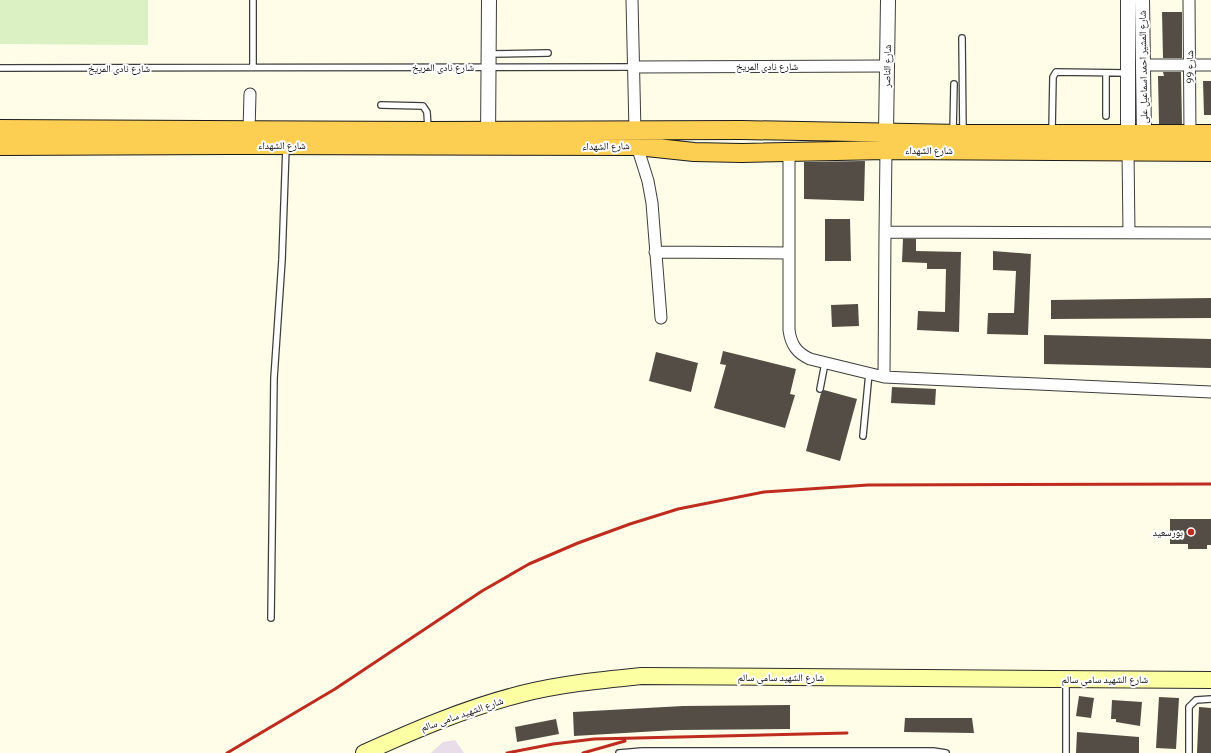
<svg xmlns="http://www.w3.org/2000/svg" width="1211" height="753" viewBox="0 0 1211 753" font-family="'IBM Plex Serif','Noto Naskh Arabic',serif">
  <rect width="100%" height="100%" fill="#fffde8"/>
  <path fill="#eaddea" d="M455,740L464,753H431L443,742Z"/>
  <path fill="#dbf1c3" d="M0,0H148V45L0,44Z"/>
  <path fill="#534d46" d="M1162,12H1182V58H1163Z
    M1163,72H1181L1182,124H1159L1158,76H1164Z
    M1203,81H1211V115H1204Z
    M865,161L864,201L804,199V162Z
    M825,219H850L851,261H825Z
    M903,239H916V251L961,252L959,332L917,330L918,311L945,312L946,269H927V263L902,262Z
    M993,251L1031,254L1028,335L987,334L988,313H1014L1016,271L993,270Z
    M1211,298V318L1051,319V300Z
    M858,304L859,326L832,327L831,305Z
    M1044,335L1211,339V368L1044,364Z
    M723,351L796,369L790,394L795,395L785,428L714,408L726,365L720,364Z
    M656,352L698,363L691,392L649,381Z
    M892,387L936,389L935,405L891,403Z
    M824,390L857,399L840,461L806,451L821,393Z
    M1170,519H1211V545H1207V549H1188V544H1170Z
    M1079,696L1094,698L1091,718L1076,716Z
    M1159,697L1179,698L1176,749L1156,748Z
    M1112,700L1142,702L1140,726L1116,722V719H1111Z
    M790,705V729L675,730L574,736L573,712L683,706Z
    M1199,707L1211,708V753H1197Z
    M905,718H972L974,733L904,732Z
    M556,719L559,734L517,742L515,727Z
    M1077,732L1139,737V753H1076Z"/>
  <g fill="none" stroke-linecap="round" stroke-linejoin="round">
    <g stroke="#3d3d3d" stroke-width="8">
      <path id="service" d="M962,38L963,132
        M489,54L548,53
        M253,67V0
        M0,68L634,67
        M381,105L423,106L427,112L428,129
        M1106,116V73
        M1052,131L1053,77L1056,72L1128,73
        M953,132L954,84
        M820,389L825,363
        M863,436L869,373
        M271,618L274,378L282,260L286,147
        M1066,681V753
        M619,753L642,751H933L946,753
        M1189,753V707L1196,700L1211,699"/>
    </g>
    <g stroke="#3d3d3d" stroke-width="13">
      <path id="minor" d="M632,0L635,131
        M1189,0L1190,134
        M1143,65H1211
        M634,67L887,66
        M249,131L250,94
        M637,146L648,181L652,203L661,318
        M886,150L885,232L1211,233
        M1128,151L1129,233
        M789,152V330C791,345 797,353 810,359L884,377L1211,392
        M655,252L789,253
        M884,377L885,232"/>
    </g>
    <g stroke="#3d3d3d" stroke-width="16">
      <path id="tertiary" d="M1128,0V133
        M1142,0L1144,133
        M886,133L888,0
        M488,141L489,0"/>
    </g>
    <g stroke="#2c2c2c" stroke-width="18">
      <path id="secondary" d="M364,753C415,730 466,708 521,694C560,684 601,680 641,676L1211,680"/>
    </g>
    <g stroke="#1b1b1b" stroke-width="20">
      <path id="trunk" d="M0,129L428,131L742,130L963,134H1211
        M0,146L229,145L637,146L694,152L742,153L886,150L1211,152"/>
    </g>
    <use href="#service" stroke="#fff" stroke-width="5.5"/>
    <use href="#minor" stroke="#fff" stroke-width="11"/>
    <use href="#tertiary" stroke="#fff" stroke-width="14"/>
    <use href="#secondary" stroke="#fdffa3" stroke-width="16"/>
    <use href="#trunk" stroke="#fcce52" stroke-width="18"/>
    <path stroke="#be2c1f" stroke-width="3" d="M227,753L335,689L482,591L529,564L578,543L630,524L678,509L764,492L868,485L1211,484
      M507,753L553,744L594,739L847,733
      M583,753L625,741"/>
  </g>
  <circle fill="#be2c1f" stroke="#fff" stroke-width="1.5" cx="1191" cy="532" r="4"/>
  <g text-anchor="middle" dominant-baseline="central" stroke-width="4" stroke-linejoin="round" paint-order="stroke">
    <g font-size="10" fill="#0a0a0a" stroke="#fff">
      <text x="767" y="66">شارع نادى المريخ</text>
      <text transform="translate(887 66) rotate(-89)">شارع الناصر</text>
      <text x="443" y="67">شارع نادى المريخ</text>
      <text transform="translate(1143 67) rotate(-91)">شارع المشير احمد اسماعيل على</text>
      <text transform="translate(1190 67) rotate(-91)">شارع 99</text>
      <text x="119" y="68">شارع نادى المريخ</text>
      <text x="282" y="145">شارع الشهداء</text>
      <text transform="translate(606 146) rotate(-1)">شارع الشهداء</text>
      <text x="929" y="150">شارع الشهداء</text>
      <text x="781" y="677">شارع الشهيد سامى سالم</text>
      <text x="1105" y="679">شارع الشهيد سامى سالم</text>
      <text transform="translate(462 714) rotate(-19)">شارع الشهيد سامى سالم</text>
    </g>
    <g font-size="10" fill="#0a0a0a" stroke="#fff" text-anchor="end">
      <text x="1183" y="532">بورسعيد</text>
    </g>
  </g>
</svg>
